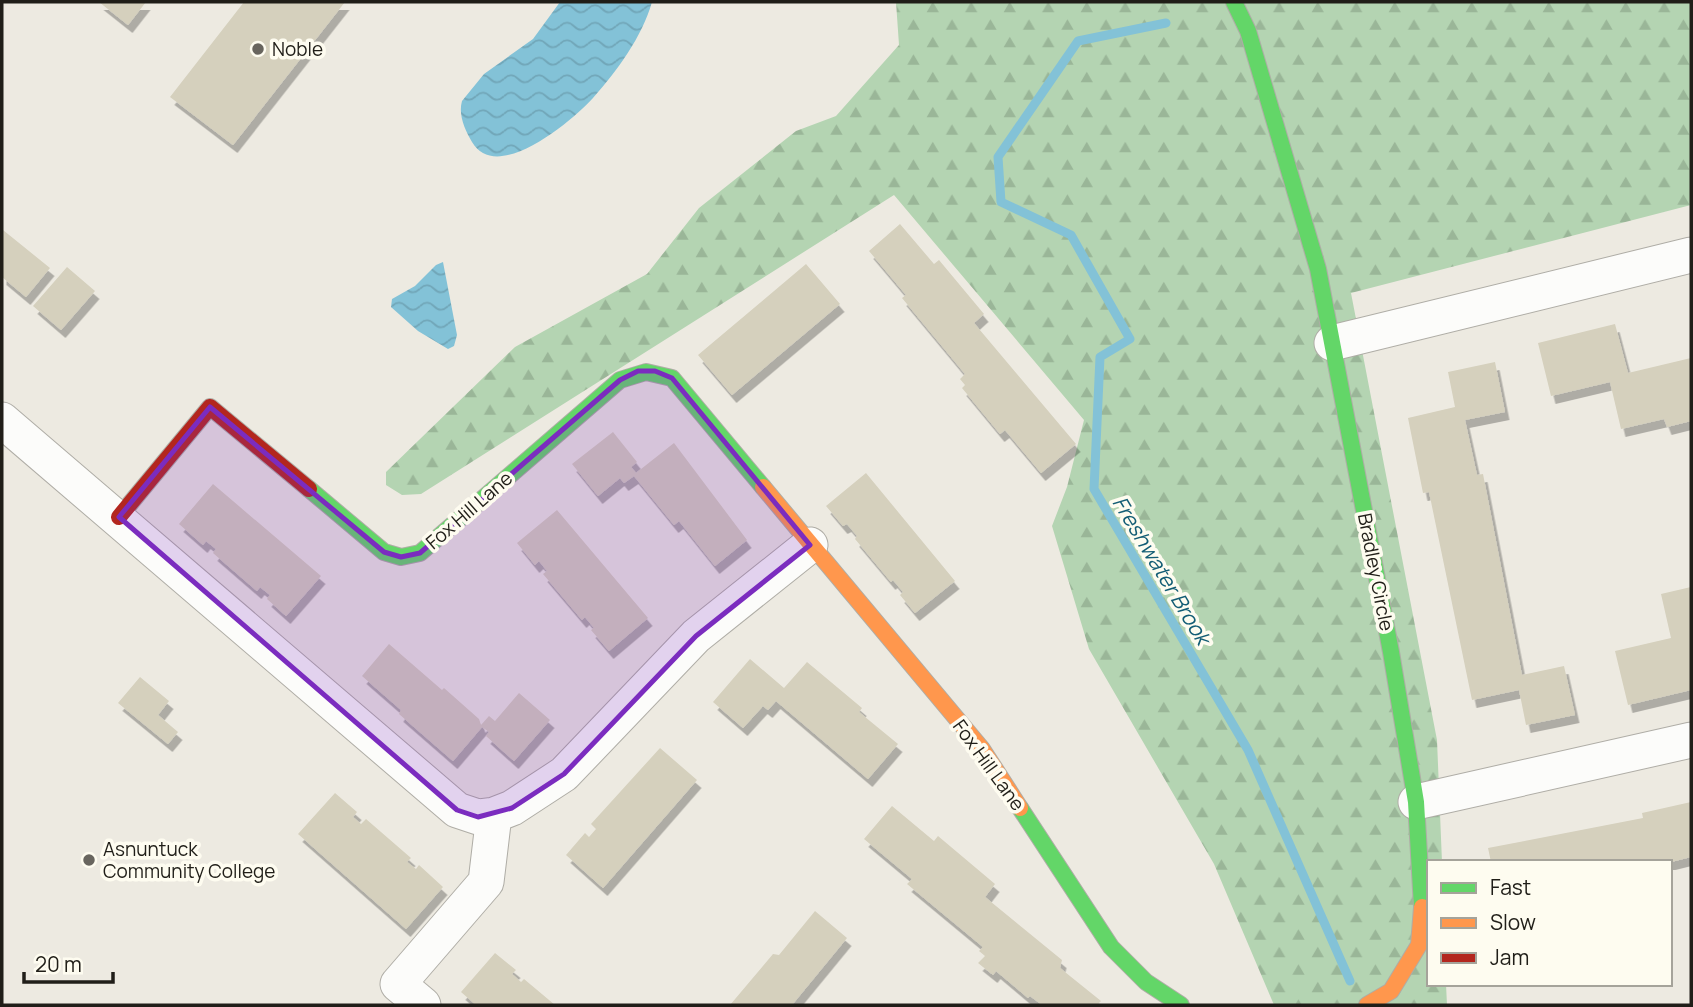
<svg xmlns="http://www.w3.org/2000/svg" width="1693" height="1007" viewBox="0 0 1693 1007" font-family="Manrope,sans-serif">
  <defs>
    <pattern id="forest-firs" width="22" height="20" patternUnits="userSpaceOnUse" patternTransform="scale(1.75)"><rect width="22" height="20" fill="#b4d4b2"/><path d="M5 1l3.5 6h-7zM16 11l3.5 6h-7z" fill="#9ab698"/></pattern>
    <pattern id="water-waves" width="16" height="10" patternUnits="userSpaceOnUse" patternTransform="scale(1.75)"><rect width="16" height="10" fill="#83c2d7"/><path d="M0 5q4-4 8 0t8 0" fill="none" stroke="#71a6b8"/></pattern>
    <filter id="shadow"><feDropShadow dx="4.5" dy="8" stdDeviation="0" flood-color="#0004"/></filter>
  </defs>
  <rect width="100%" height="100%" fill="#edeae1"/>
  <path fill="url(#forest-firs)" d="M896,2H1691V205L1351,293L1437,740L1442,862H1429V984H1446L1447,1005H1274L1214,864L1089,649L1052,526L1067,487L1084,420L894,195L421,494L402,495L386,485V472L515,347L647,274L699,208L796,131L836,116L899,45Z"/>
  <path fill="url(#water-waves)" d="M560,2H652C642,37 617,71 593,98C573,120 497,185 472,142C465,130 458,115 462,101L484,74L533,39Z
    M443,262L457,335L454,346L448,349L418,331L391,307L392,299L415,286L436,265Z"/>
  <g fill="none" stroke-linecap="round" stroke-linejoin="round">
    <path stroke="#83c2d7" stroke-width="9" d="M1166,23L1078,41L998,157L1001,202L1071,235L1130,339L1100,357L1094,489L1248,750L1350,981"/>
  </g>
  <path fill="#d5d0bd" filter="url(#shadow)" d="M99,2H146L128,25Z
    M244,2H345L233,145L170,97Z
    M900,224L934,264L939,260L984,314L974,323L1076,444L1041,473L1005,430L1000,434L962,388L965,385L960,379L965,374L902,298L906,295L869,251Z
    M3,230L50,268L26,297L2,277Z
    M806,264L840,304L732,395L698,355Z
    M67,267L95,291L61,330L33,306Z
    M1615,324L1628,373L1691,358V421L1667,427L1664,419L1621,429L1610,382L1551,396L1538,343Z
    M1495,362L1505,412L1465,420L1477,475L1483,474L1522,675L1564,666L1575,715L1526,725L1519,690L1472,700L1429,492L1423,493L1408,418L1455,407L1448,372Z
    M613,432L637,462L631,467L636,473L674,443L747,540L715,566L679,521L674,525L634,476L624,483L620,478L598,496L572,464Z
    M866,473L955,581L915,613L900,595L903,592L893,580L891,582L855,539L857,536L847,524L843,526L826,506Z
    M213,484L321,576L286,616L267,599L270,595L260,587L257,591L213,553L216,549L206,541L203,545L179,524Z
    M557,510L648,618L609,651L591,630L594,628L585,617L582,620L543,574L547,571L539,561L535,565L517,543Z
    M1691,587V690L1628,705L1615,651L1671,638L1661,594Z
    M389,644L442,690L444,688L479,719L481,725L489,716L495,721L519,693L550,720L514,761L486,736L489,732L482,727L453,761L399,714L401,710L362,676Z
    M750,659L784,688L807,662L862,708L859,712L898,744L868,779L776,701L768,710L763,706L743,728L713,702Z
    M140,677L169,701L158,715L178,732L168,744L118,703Z
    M660,748L697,780L603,888L566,855L585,833L589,837L596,829L591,824Z
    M335,793L357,812L353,817L361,824L366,819L411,858L407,862L416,869L419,865L443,887L406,929L298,834Z
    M1691,802V857L1671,862H1491L1488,848L1643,818L1642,813Z
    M892,806L934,841L938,836L995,884L985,897L1062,960L1060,968L1101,1001L1097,1005H1042L1030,996L1028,998L996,971L993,975L978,963L985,956L979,951L983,947L907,884L912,879L864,839Z
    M815,911L847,938L792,1005H730L773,954L779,955Z
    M495,953L516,970L512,974L521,982L524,979L555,1005H476L461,992Z"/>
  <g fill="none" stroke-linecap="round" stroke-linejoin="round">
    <g stroke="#afada6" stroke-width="37">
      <path id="street" d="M1332,343L1691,255
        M2,420L457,810L478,817L494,815L512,808L564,774L696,636L810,545
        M1416,802L1691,740
        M423,1005L398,984L486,882L494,815"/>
    </g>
    <g stroke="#afada6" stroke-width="18">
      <path id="fast" d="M1234,2L1248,31L1318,269L1391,652L1416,802L1422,907
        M309,489L384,552L401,557L420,553L620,380L646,372L672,378L763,487
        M1020,808L1111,947L1146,982L1181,1005"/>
    </g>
    <g stroke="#afada6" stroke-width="18">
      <path id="slow" d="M763,487L982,749L1020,808
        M1367,1005L1391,991L1419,945L1422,907"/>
    </g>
    <g stroke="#afada6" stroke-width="18">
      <path id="jam" d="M119,517L210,407L309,489"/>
    </g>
    <use href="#street" stroke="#fcfcfa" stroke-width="35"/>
    <use href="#fast" stroke="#63d668" stroke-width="16"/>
    <use href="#slow" stroke="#ff974d" stroke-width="16"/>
    <use href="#jam" stroke="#b3261e" stroke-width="16"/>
  </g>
  <path fill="#7b2cbf" fill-opacity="0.2" stroke="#7b2cbf" stroke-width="5" stroke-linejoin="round" d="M638,371H655L672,378L810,545L696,636L564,774L512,808L478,817L457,810L119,517L210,407L384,552L401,557L420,553L620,380Z"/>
  <g fill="#68655e" stroke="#fefcf0" stroke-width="2.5">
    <circle cx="258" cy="49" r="7"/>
    <circle cx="89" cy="860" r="7"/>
  </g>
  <g text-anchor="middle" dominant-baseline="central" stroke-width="7" stroke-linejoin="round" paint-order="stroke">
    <g font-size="19" fill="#201e18" stroke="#fefcf0" text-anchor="start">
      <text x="272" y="49">Noble</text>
      <text x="103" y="849">Asnuntuck<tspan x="103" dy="22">Community College</tspan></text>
    </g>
    <g font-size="19" fill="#201e18" stroke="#fefcf0">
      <text transform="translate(469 510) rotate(-41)">Fox Hill Lane</text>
      <text transform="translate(1376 572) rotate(79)">Bradley Circle</text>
      <text transform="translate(989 765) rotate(54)">Fox Hill Lane</text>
    </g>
    <g font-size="21" font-style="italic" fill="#135d75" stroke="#fefcf0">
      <text transform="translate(1162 570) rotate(59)">Freshwater Brook</text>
    </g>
  </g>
  <rect width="1693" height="1007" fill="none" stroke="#201e18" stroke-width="7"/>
  <rect x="1427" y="860" width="245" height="126" fill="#fefcf0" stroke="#a5a39a" stroke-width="2"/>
  <rect x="1441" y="883" width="35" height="10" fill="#63d668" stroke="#a5a39a" stroke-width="2"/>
  <text x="1490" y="895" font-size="21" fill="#201e18">Fast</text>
  <rect x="1441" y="918" width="35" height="10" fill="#ff974d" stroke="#a5a39a" stroke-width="2"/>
  <text x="1490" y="930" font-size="21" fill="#201e18">Slow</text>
  <rect x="1441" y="953" width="35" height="10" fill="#b3261e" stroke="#a5a39a" stroke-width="2"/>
  <text x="1490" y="965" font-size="21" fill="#201e18">Jam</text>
  <path d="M24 972v10h89v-10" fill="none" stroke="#201e18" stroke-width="3.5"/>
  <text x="35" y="972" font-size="21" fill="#201e18" stroke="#fefcf0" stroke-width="5" paint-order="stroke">20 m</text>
</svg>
